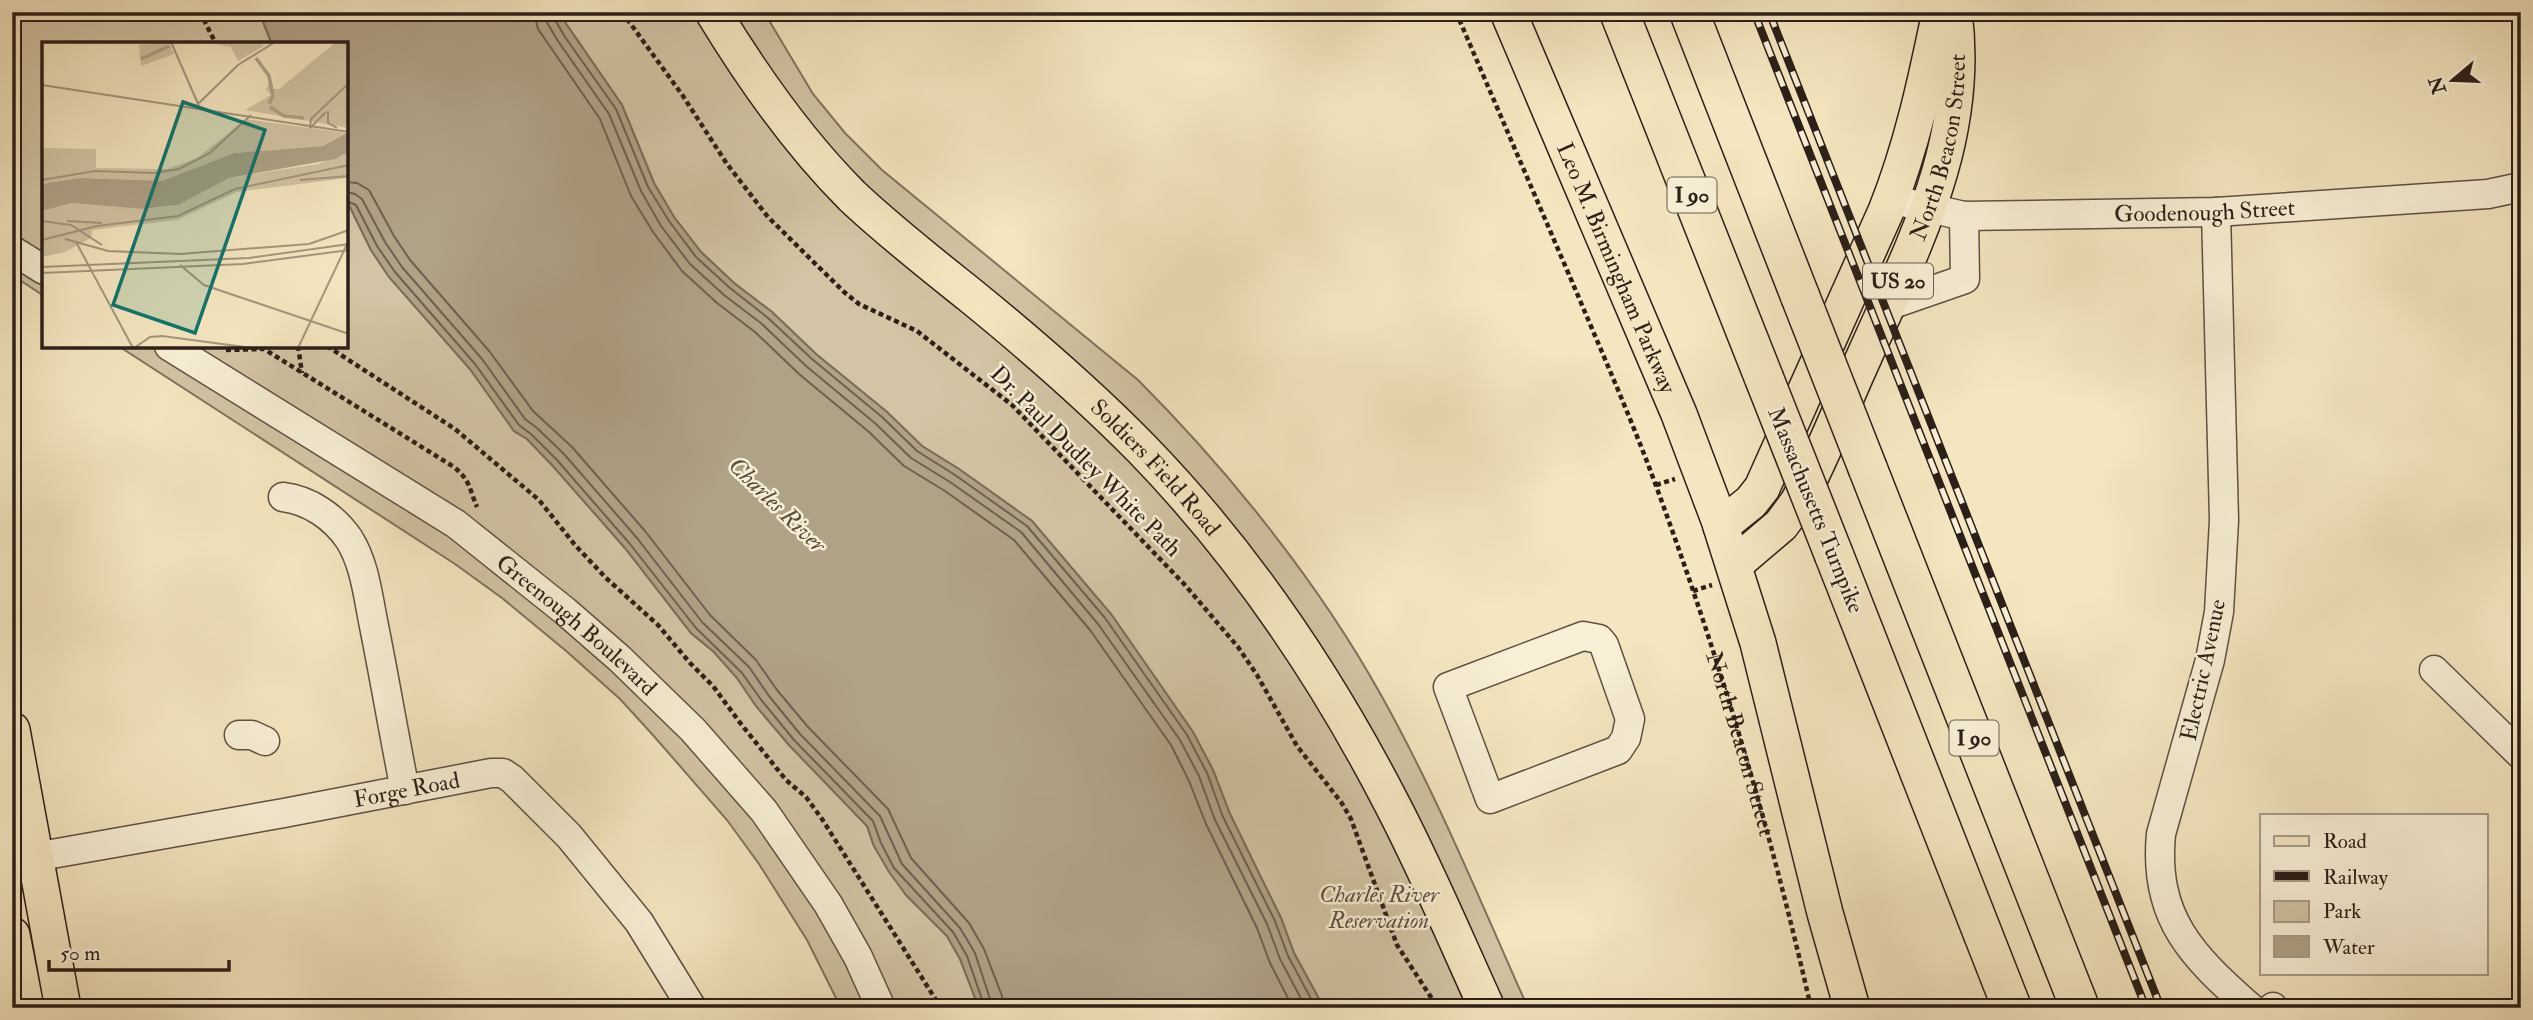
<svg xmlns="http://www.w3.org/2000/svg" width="2533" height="1020" viewBox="0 0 2533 1020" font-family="'IM FELL Double Pica',serif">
  <rect width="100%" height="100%" fill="#f4e6c0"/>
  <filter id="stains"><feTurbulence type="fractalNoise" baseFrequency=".00286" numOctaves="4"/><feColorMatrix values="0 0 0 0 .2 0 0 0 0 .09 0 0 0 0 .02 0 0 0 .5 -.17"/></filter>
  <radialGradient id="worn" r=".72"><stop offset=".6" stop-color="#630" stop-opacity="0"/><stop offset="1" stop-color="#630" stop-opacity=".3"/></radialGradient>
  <path fill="#d2c4a4" stroke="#7f725e" stroke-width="2" d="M12,12H259L272,44H44V296L12,275Z
    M558,12H764L813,94L845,133L882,170L1138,380C1228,470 1319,583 1381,695C1437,795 1481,903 1528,1008H1324L1294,953L1281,918L1230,814L1213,770L1193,732L1111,614L1032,521L959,469L922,446L887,412L816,354L772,312L734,283L701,252L674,217L654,183L622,105Z
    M347,201L371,250L389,277L470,369L514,431L527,439L552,465L625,548L691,633L714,652L737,678L756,706L789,745L867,826L874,846L906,895L947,936L960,959L979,1008H841L807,940L759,864L727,820L652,734L620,699L565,650L502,598L455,564L120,347L346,346Z"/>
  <path fill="#b0a287" stroke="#7b6e5b" stroke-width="2" d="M259,12H558L622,105L654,183L674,217L701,252L734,283L772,312L816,354L887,412L922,446L959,469L1032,521L1111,614L1193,732L1213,770L1230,814L1281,918L1294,953L1324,1008H979L960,959L947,936L906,895L889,872L874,846L867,826L789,745L756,706L737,678L714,652L691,633L625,548L552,465L527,439L514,431L470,369L389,277L371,250L347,201L346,44H272Z"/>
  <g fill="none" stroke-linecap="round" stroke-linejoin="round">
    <path stroke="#6e6050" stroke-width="2" d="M534,12L538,29L600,119L631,196L653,232L682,271L717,303L755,332L799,374L869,432L904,466L945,491L1014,540L1090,630L1171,745L1189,781L1206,824L1257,928L1270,963L1293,1008
      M544,12L546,21L558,41L609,114L641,191L661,226L690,264L724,295L762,324L806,366L876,424L911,458L950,482L1021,532L1098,624L1180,740L1199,776L1215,820L1267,924L1280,959L1306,1008
      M553,12L554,18L565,37L616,109L648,187L669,221L696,257L730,288L768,318L812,359L882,417L917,451L955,475L1027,526L1105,618L1187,735L1207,773L1223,817L1275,921L1288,956L1316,1008
      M346,182L357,183L369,190L394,236L410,260L490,352L533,411L572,447L645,531L710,615L756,660L777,690L808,727L888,809L911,858L969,923L984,949L1002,996L1004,1008
      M346,192L355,194L362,199L385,242L402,267L482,359L525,419L537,428L564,454L637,538L702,622L749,667L769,696L800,734L880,816L902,864L960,928L975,953L993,1008
      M346,201L356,205L377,246L395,272L475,364L519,425L531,434L557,460L630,544L696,628L742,673L762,701L794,740L873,821L881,843L894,868L953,932L967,956L985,1008"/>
    <g stroke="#5e5143" stroke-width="31">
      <g id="minor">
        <path id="s2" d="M1907,203L1964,216L2216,212L2488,194L2521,187"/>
        <path d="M2216,212L2224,520L2219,612L2210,660L2161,834C2153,918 2192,956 2251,1008"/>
        <path d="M12,250L44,270"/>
        <path d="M1887,306L1965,279L1964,216"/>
        <path id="s3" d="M169,346L456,524L565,611L620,659L693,730L764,811L828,904L858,957L881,1008"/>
        <path d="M283,497C309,500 334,517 349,539C365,564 368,597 374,626C385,681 394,735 405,790"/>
        <path d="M1583,636L1599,639L1604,645L1630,719L1626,738L1618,750L1490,799L1448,687Z"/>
        <path d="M2434,670L2521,755"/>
        <path d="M239,735H252L265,741"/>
        <path id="s4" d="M12,861L284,813L491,773H503L512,779L569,836L639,922L692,1008"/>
        <path d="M2272,1008L2273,1007"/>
      </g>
    </g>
    <g stroke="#2c1f19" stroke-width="38">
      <g id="major">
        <path id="s5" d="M713,12C753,78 797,141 852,196C889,231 930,263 970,295C1029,343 1088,394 1142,449C1243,553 1326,676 1392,804C1427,871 1456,940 1487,1008"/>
        <path id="s6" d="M1508,12L1679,414L1719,520L1758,643L1825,913L1852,1008"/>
        <path d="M1721,526L1751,502L1762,488L1886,211C1912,146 1926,80 1940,12"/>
        <path id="s7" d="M1734,565L1781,525L1798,502C1823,455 1842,405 1864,357C1914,245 1971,139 1954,12"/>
        <path d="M12,730L63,1008"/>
        <path d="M12,935L26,1008"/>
      </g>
    </g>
    <g stroke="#2c1f19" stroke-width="41">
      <path id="highway" d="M1619,12L1764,378
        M1689,12L1800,296
        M1868,469L2080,1008
        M1834,555L2012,1008"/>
    </g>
    <g stroke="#2c1f19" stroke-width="4.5" stroke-dasharray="5 3.5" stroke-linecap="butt">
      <path d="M200,12L216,44"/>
      <path d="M622,12L683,96L727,164L768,217L844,292L859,304L917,331L1012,405L1185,585L1238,647L1257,675L1297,746L1341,802L1351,819L1397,945L1438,1008"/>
      <path id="s1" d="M1456,12C1496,105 1536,198 1576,291C1603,355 1631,418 1655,483C1718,654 1771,830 1811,1008"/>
      <path d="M298,346L302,373"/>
      <path d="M327,346L455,429L539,500L575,545L606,578L658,625L690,663L713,686L741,724L786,780L806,797L822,819L941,1008"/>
      <path d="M226,350L264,349L454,467C471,481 469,489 477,507"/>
      <path d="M1656,485L1675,479"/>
      <path d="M1693,591L1712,585"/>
    </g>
    <use href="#minor" stroke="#f8efd6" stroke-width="28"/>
    <use href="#major" stroke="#f4e6c0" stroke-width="35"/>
    <use href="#highway" stroke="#f4e6c0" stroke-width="38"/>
    <g stroke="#2c1f19" stroke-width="8">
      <path id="rail" d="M1754,12L2146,1008
        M1769,12L2161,1008"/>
    </g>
    <use href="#rail" stroke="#f8efd6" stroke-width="5" stroke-dasharray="16" stroke-linecap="butt"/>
    <g stroke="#2c1f19" stroke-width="41" stroke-linecap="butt">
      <path id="highway-bridge" d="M1800,296L1868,469
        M1764,378L1834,555"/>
    </g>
    <use href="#highway-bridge" stroke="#f4e6c0" stroke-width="38"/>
  </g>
  <g text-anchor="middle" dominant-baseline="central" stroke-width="5" stroke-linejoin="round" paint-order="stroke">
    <g fill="#f8efd6" stroke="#695d52" stroke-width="2">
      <rect x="1667.5" y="177.5" width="49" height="35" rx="5"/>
      <rect x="1863" y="263.5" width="70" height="35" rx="5"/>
      <rect x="1949.5" y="720.5" width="49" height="35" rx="5"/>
    </g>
    <g font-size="21" font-weight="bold" fill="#2c1f19">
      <text x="1692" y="195">I 90</text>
      <text x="1898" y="281">US 20</text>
      <text x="1974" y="738">I 90</text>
    </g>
    <g font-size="23" fill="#2c1f19" stroke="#f8efd6">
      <text stroke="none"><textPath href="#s7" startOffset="474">North Beacon Street</textPath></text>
      <text stroke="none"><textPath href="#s2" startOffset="299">Goodenough Street</textPath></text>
      <text stroke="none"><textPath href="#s6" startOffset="278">Leo M. Birmingham Parkway</textPath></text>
      <text transform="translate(1086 461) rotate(45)">Dr. Paul Dudley White Path</text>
      <text stroke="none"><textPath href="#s5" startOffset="639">Soldiers Field Road</textPath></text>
      <text transform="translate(1816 510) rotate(68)">Massachusetts Turnpike</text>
      <text stroke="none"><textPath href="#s3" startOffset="495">Greenough Boulevard</textPath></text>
      <text transform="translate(2203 670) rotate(-78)">Electric Avenue</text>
      <text stroke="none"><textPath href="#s1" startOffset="786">North Beacon Street</textPath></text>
      <text stroke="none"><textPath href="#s4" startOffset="401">Forge Road</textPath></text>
    </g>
    <g font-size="23" font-style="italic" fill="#5e5143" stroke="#f8efd6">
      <text x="1379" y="894">Charles River<tspan x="1379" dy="26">Reservation</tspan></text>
    </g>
    <g font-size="24" font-style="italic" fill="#5a4d40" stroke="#f8efd6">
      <text transform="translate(777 505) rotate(44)">Charles River</text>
    </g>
  </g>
  <g transform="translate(42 42)">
    <rect width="306" height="306" fill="#f4e6c0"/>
    <path d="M127,0L132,12L99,24L97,3ZM165,0H219L222,4L196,19L189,5ZM294,0H306V86L203,68L229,53L224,47L228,40L231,47H237ZM204,77L303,91L281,104L192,111L120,139L96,141L56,136L0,143V106L54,107V126L125,127L155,116ZM306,110V136L195,150L135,178L50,188L49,196L23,210L0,215V169L30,161L100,167L131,164L187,136L276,122Z" fill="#d2c4a4"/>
    <path d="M306,90V110L293,117L187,136L136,163L100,167L30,161L0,169V143L6,141L40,136L120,139L192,111L281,104Z" fill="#b0a287"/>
    <path fill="none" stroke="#b0a287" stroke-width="3.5" d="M214,16L227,34L231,54L227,62M99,17L127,4M228,65L242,74L262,76"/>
    <path fill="none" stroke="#a4967d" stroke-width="2" d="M129,0L157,64M0,43L307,90M157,61L196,23L233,0M286,69V81L295,86M268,86L269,77L307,41M268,86L284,70M0,138L53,129L112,131L137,127L168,111L209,73M258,138L307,134M0,179L29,183L60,203M25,179L60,181M23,197L66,209L138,212L267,202L307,188M0,198L55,184L136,174L193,147L307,123M34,200L91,306M138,223L162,243L307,292M0,225L207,216L307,202M0,231L201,222L307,208M92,306L108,295L120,294L210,306M256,306L307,198"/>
    <path fill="#0f766e" fill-opacity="0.15" stroke="#0f766e" stroke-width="3.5" d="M141,60L223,88L153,291L71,263Z"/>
    <rect width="306" height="306" fill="none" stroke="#2c1f19" stroke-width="3.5"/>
  </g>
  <rect width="2533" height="1020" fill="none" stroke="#f4e6c0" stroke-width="42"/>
  <rect x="14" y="14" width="2505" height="992" fill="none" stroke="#2c1f19" stroke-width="3.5"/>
  <rect x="21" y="21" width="2491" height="978" fill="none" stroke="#2c1f19" stroke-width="2"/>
  <rect x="2260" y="814" width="228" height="161" fill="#f8efd6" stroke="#a69c8a" stroke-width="2"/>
  <rect x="2274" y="836" width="35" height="10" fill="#f4e6c0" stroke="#a69c8a" stroke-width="2"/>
  <text x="2323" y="848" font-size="21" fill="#2c1f19">Road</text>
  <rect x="2274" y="871" width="35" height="10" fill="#2c1f19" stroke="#a69c8a" stroke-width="2"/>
  <text x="2323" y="884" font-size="21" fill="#2c1f19">Railway</text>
  <rect x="2274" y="901" width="35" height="21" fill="#d2c4a4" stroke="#a69c8a" stroke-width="2"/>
  <text x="2323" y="918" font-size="21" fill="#2c1f19">Park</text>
  <rect x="2274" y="936" width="35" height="21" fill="#b0a287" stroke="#a69c8a" stroke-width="2"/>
  <text x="2323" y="954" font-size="21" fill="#2c1f19">Water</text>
  <g transform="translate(2453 80) rotate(251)" stroke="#f8efd6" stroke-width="5" paint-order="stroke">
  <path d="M0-5L12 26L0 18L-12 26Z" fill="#2c1f19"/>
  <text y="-10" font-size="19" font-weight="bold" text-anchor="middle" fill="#2c1f19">N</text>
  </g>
  <path d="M49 960v10h180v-10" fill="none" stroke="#2c1f19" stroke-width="3.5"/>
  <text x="60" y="960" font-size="21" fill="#2c1f19" stroke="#f8efd6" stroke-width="5" paint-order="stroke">50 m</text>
  <rect width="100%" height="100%" filter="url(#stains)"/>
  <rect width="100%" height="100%" fill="url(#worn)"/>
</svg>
